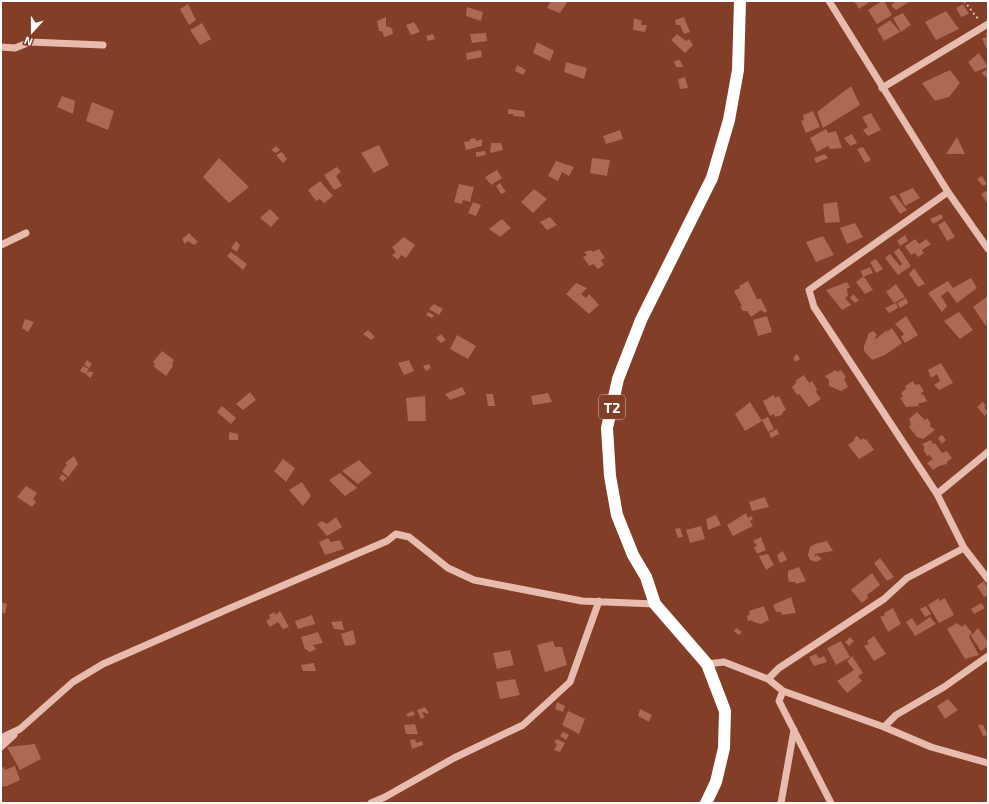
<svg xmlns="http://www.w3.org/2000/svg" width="989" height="804" viewBox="0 0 989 804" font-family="'Exo 2',sans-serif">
  <rect width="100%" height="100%" fill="#823e26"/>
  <path fill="#ac6953" d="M551,1H568L560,13L547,8Z
    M854,1H871L859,9Z
    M882,1H884L892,15L877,24L868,10Z
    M896,1H909V2L896,10L891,5Z
    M188,4L196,20L189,25L180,9Z
    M963,4L969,14L961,17L956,8Z
    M467,7L483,12L481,21L466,16Z
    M946,11L959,29L936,40L925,22Z
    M903,13L911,25L901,32L893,18Z
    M386,17V26L392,28L393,34L384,37L382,31H379L377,21Z
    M684,17L690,32L684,34L680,25H676L675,20Z
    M634,18L642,21L641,25H647L645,32L633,30Z
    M890,20L900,32L884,41L877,29Z
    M414,22L420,32L411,35L406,25Z
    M202,23L211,39L200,45L190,30Z
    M486,33L487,41L472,43L470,34Z
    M985,33H988V52L982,38L987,37Z
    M433,34L435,39L428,41L426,36Z
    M677,34L686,41L689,39L693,45L685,53L671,40Z
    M537,42L554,51L550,61L533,53Z
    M481,50L482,57L467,60L466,53Z
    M979,53L988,67L975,72L968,62Z
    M680,60L683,67H676L674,61Z
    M566,62L587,68L584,79L564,72Z
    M517,65L526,70L523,75L515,71Z
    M988,69V79L981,73Z
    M950,70L960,83L949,97L935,101L922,83Z
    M685,77L688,88L680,89L678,79Z
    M851,86L860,105L823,128L817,112Z
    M62,96L75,101L73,114L57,107Z
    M92,102L114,111L108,130L86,121Z
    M508,109L524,111L525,117L513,116V114H508Z
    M813,111L820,127L806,133L801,121L804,120L803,115Z
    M871,113L881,130L868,136L863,130L868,127L862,117Z
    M826,129L828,133L836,131L842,148L830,149L828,146L817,152L810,138Z
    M620,130L623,139L606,144L603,136Z
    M852,134L857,143L850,146L844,138Z
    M957,137L965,154H946Z
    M475,138L476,141L482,139V146L466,150L464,142L470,141V139Z
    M491,143H501L503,150L490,153Z
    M379,145L389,165L374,173L361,153Z
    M276,146L280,150L276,153L271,150Z
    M863,147L871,160L865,163L857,149Z
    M485,151L486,155L476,157V152Z
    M282,152L287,159L283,163L276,155Z
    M825,154L828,158L816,163L814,158Z
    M219,158L249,187L229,203L203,177Z
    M592,158L610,160L607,176L590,173Z
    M556,161L574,167L569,176L562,172L558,181L548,176Z
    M337,167L341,172L336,176L342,186L334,190L324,175Z
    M497,170L502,178L491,185L485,177Z
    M982,176L987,184L983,186L977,179Z
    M320,181L333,196L324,203L320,199L316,201L308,190Z
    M500,183L506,192L501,194L496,186Z
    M459,184L474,187L470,202L463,200L462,204L454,202Z
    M913,188L920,198L905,206L899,194Z
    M534,189L547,199L533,213L521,202Z
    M988,190V204L981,194Z
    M895,195L907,210L900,214L889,197Z
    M473,202L481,205L476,216L468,213Z
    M837,202L840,222L825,223L823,204Z
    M270,209L279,218L271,227L260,218Z
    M941,214L943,218L933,224L930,219Z
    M550,217L557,225L547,230L540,222Z
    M502,219L511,228L500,237L489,229Z
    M945,221L955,237L947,241L938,225Z
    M855,223L863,237L847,244L840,228Z
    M189,233L198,242L194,245L188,241L185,244L182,239Z
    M905,235L908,241L900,246L897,241Z
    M823,236L834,255L816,262L806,242Z
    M404,237L415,245L406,258L401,255L398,260L392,255L396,252L392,247Z
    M915,239L919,244L926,239L931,244L922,250L924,253L918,257L915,253L911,255L905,246Z
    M236,241L240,245L237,252L231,248Z
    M899,248L911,266L898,275L885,258L890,254L900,266L902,264L894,252Z
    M599,249L605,258L601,260L604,265L598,269L593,264L589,266L583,257L587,255L584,252L591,250L593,252Z
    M231,252L247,264L243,270L227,256Z
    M876,259L883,269L876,273L870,262Z
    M870,267L873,273L863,277L861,271Z
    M914,268L925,284L918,287L909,274Z
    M862,277L865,278L873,290L865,294L856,282Z
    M971,278L977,288L957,303L948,291L941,296L947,306L942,312L928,293L948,281L953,288Z
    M748,281L757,299H761L767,311L765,313L761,310L751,317L747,311H743L740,307L742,306L734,291L740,288L739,286Z
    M847,282L850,287L847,289L848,296L845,298L851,305L842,310L826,290Z
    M576,283L587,288L581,294L586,298L589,294L599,305L589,314L566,294Z
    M896,284L905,297L894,303L886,292Z
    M853,294L859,300L855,303L850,298Z
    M988,296V324L986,326L973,307Z
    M906,298L908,303L900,308L897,303Z
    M896,303L898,308L889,313L885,308Z
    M434,304L443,309L439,315L429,309Z
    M428,312L434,315L432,318L426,315Z
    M959,312L973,330L960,339L944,321Z
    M767,316L772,332L758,336L753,320Z
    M906,316L918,335L905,343L901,337L904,334L895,324Z
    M25,319L34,322L28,332L22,328Z
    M892,328L902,343L885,355L872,360L864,351V346L868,336V334L873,331L877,335L875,338L876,339L887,330V332Z
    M368,330L375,337L371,340L363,334Z
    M441,334L446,340L441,343L436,338Z
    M457,335L476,346L468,359L450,349Z
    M162,351L174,360L172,364L173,366L166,376L153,366L155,365L153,362Z
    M797,354L800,359L796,362L793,358Z
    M87,360L92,364L89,368L84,365Z
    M409,360L414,371L404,375L398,363Z
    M941,363L953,383L939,390L934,385L940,381L937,374L931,378L928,370Z
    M429,364L431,368L426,371L423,366Z
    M83,366L89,369L86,374L80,371Z
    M836,370L837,372L841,370L846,377L844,379L848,387L841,391L829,386V380L825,376Z
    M90,371L94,373L90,378L86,374Z
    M804,375L809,383L812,381L817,389L816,392L821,399L809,407L799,394L797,395L792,387L797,382L795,381Z
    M913,381L915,385L919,384L924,391L921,393V395L923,394L927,401L922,403H919L918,406L906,407L900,398L903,397L901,393L906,389L905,386Z
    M462,387L466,394L450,400L445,394Z
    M250,392L256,400L243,410L236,404Z
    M548,393L552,402L533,405L531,396Z
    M486,394H493L495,406H488Z
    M774,395L775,398L779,396L786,410L783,412L782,415L775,417L774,414L770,416L763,401Z
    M425,396L426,421H408L406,398Z
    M750,402L762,421L745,431L735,414Z
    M983,402L986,406L984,407L988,412L985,416L977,407Z
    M222,406L236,418L231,424L217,412Z
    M917,412L925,420L927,418L931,424L930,426L935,430L923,439L917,437L909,427L911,424L909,419Z
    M768,417L774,429L768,432L762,420Z
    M777,429L779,434L771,438L769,433Z
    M229,432L238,434V440H229Z
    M942,435L946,440L942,444L938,438Z
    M857,436L861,440L863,438L865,440L866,439L874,450L859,459L848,445L855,440L854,438Z
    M931,440L933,444L935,443L942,453L947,451L952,458L947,462V464L939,466L933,470L927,463L933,459L929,455L927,456L923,449L925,448L922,444Z
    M74,456L78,464L68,477L62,471L67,465L65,463Z
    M283,459L295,468L286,482L274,471Z
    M359,460L372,473L358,484L342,471Z
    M340,473L357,488L345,496L329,480Z
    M62,474L67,478L63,482L59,478Z
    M302,482L311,496L303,506L289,490Z
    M26,486L37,493L33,499L36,502L32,507L17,497Z
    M765,497L769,507L752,511L749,502Z
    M746,513L748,518L751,516L753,519L750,521L753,526L733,536L727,525Z
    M716,515L721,525L708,530L706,519Z
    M336,517L342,527L327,536L317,524L322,521L327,524Z
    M701,526L705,539L690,543L686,530Z
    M680,528L683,537L678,538L675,529Z
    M761,537L766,550L757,554L754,547L757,546L753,541Z
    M328,538L331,542L340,540L344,549L325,555L319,542Z
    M827,541L833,551L815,554V557L817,555L822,559L816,562L810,560L808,555L810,547L815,544Z
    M783,551L787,560L780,563L777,555Z
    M768,554L774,565L766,570L759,556Z
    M880,558L894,577L887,581L874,563Z
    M799,567L806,581L796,584L795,582H789L788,578V571Z
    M872,573L880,585L867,595L868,598L862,603L851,590Z
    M984,581L988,588V595L984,597L977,586Z
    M791,597L796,613L782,615L781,612H776L773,605Z
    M939,598V601L945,598L954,615L939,623L928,605Z
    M1,602L7,604L5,614L1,612Z
    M981,603L985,608L974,614L971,609Z
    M764,606L769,620L761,624L753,622L752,620L748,621L747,616L750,614L749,611Z
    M926,606L931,614L925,617L920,609Z
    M893,608L901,624L888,632L880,617L885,615L884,613Z
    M280,611L289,627L283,629L278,622L270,627L266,621L270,618L269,615L274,612L276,615Z
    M312,615L315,624L298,629L295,621Z
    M930,617L936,624L915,636L906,622L912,618L917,626Z
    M342,621L344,630L334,629L331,622Z
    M957,623L962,627L965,624L972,633L969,637L979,655L965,659L947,629Z
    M736,628L742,632L739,635L734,631Z
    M978,628L988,642V646L981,651L971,636Z
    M353,630L356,643L353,645L345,646L341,634Z
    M318,632L323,643L313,645L316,649L310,652L305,649L301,637Z
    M874,636L886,654L874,661L864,646L869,644L867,641Z
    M850,637L854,641L849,646L845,642Z
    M553,641L555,647H562L567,665L545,672L537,645Z
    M841,641L850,657L836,665L827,648Z
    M510,650L514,665L497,669L493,653Z
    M816,654L819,658L824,656L827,662L814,666L809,657Z
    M852,656L863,673L858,676L862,681L847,693L837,681L854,670L847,661Z
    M314,663L316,671H303L301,665Z
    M515,679L520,695L500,699L496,682Z
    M948,699L958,710L945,719L937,706Z
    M557,702L565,706L563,712L555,709Z
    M425,707L429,713L427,714L424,712L422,713L425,717L421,719L417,710Z
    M640,709L652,715L649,722L638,716Z
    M413,711L415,715L408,717L406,714Z
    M568,711L585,719L579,734L562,725Z
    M415,724L418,734H406L404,725Z
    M978,725H983L988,735L983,736Z
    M563,732L569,735L566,740L560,736Z
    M415,739L416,743L422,741L423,745L412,749L410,740Z
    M557,739L565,743L560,752L554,750L557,744L554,742Z
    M35,744L41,759L20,770L7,747Z
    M15,766L20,780L5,787V786L1,787V768L4,767L5,770Z"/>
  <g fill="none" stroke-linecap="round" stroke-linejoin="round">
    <path stroke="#e7bcaf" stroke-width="2" stroke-dasharray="2 3" stroke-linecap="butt" d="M964,1L979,20"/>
    <path stroke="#e7bcaf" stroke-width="7" d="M829,1L948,192L988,249
      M1,47L15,48L30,42L103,45
      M882,88L988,24
      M948,192L809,290L814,307L937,494L964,548L988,579
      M1,245L26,233
      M937,494L988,452
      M707,664L724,662L768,679L783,691L884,727L931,747L988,763
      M768,679L779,668L884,599L907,578L964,548
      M783,691L779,701L831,803
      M884,727L896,715L944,687L988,656
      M1,738L20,729L73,682L103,664L228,609L387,541L396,534L409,537L448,568L474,580L582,601L655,604
      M1,747L14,735
      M371,803L385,797L454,758L523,725L570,682L599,601
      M781,803L794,730"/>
    <path stroke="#fff" stroke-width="12" d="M706,803L716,782L724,748L725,711L707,664L655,604L646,577L633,555L617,515L610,476L607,428L618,379L641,320L712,178L729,120L738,70L740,1"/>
  </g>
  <g text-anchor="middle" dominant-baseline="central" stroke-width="3" stroke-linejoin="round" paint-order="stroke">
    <rect fill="#823e26" stroke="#dac5be" stroke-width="1" x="599" y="395" width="26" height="24" rx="3"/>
    <g font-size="14" font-weight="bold" fill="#fff">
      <text x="612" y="407">T2</text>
    </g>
  </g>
  <rect width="989" height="804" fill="none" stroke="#ffffff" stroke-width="4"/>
  <g transform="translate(32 32) rotate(201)" stroke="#823e26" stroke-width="3" paint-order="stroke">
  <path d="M0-3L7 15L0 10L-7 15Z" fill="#ffffff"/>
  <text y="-6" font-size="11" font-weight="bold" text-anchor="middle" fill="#ffffff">N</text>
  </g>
</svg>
